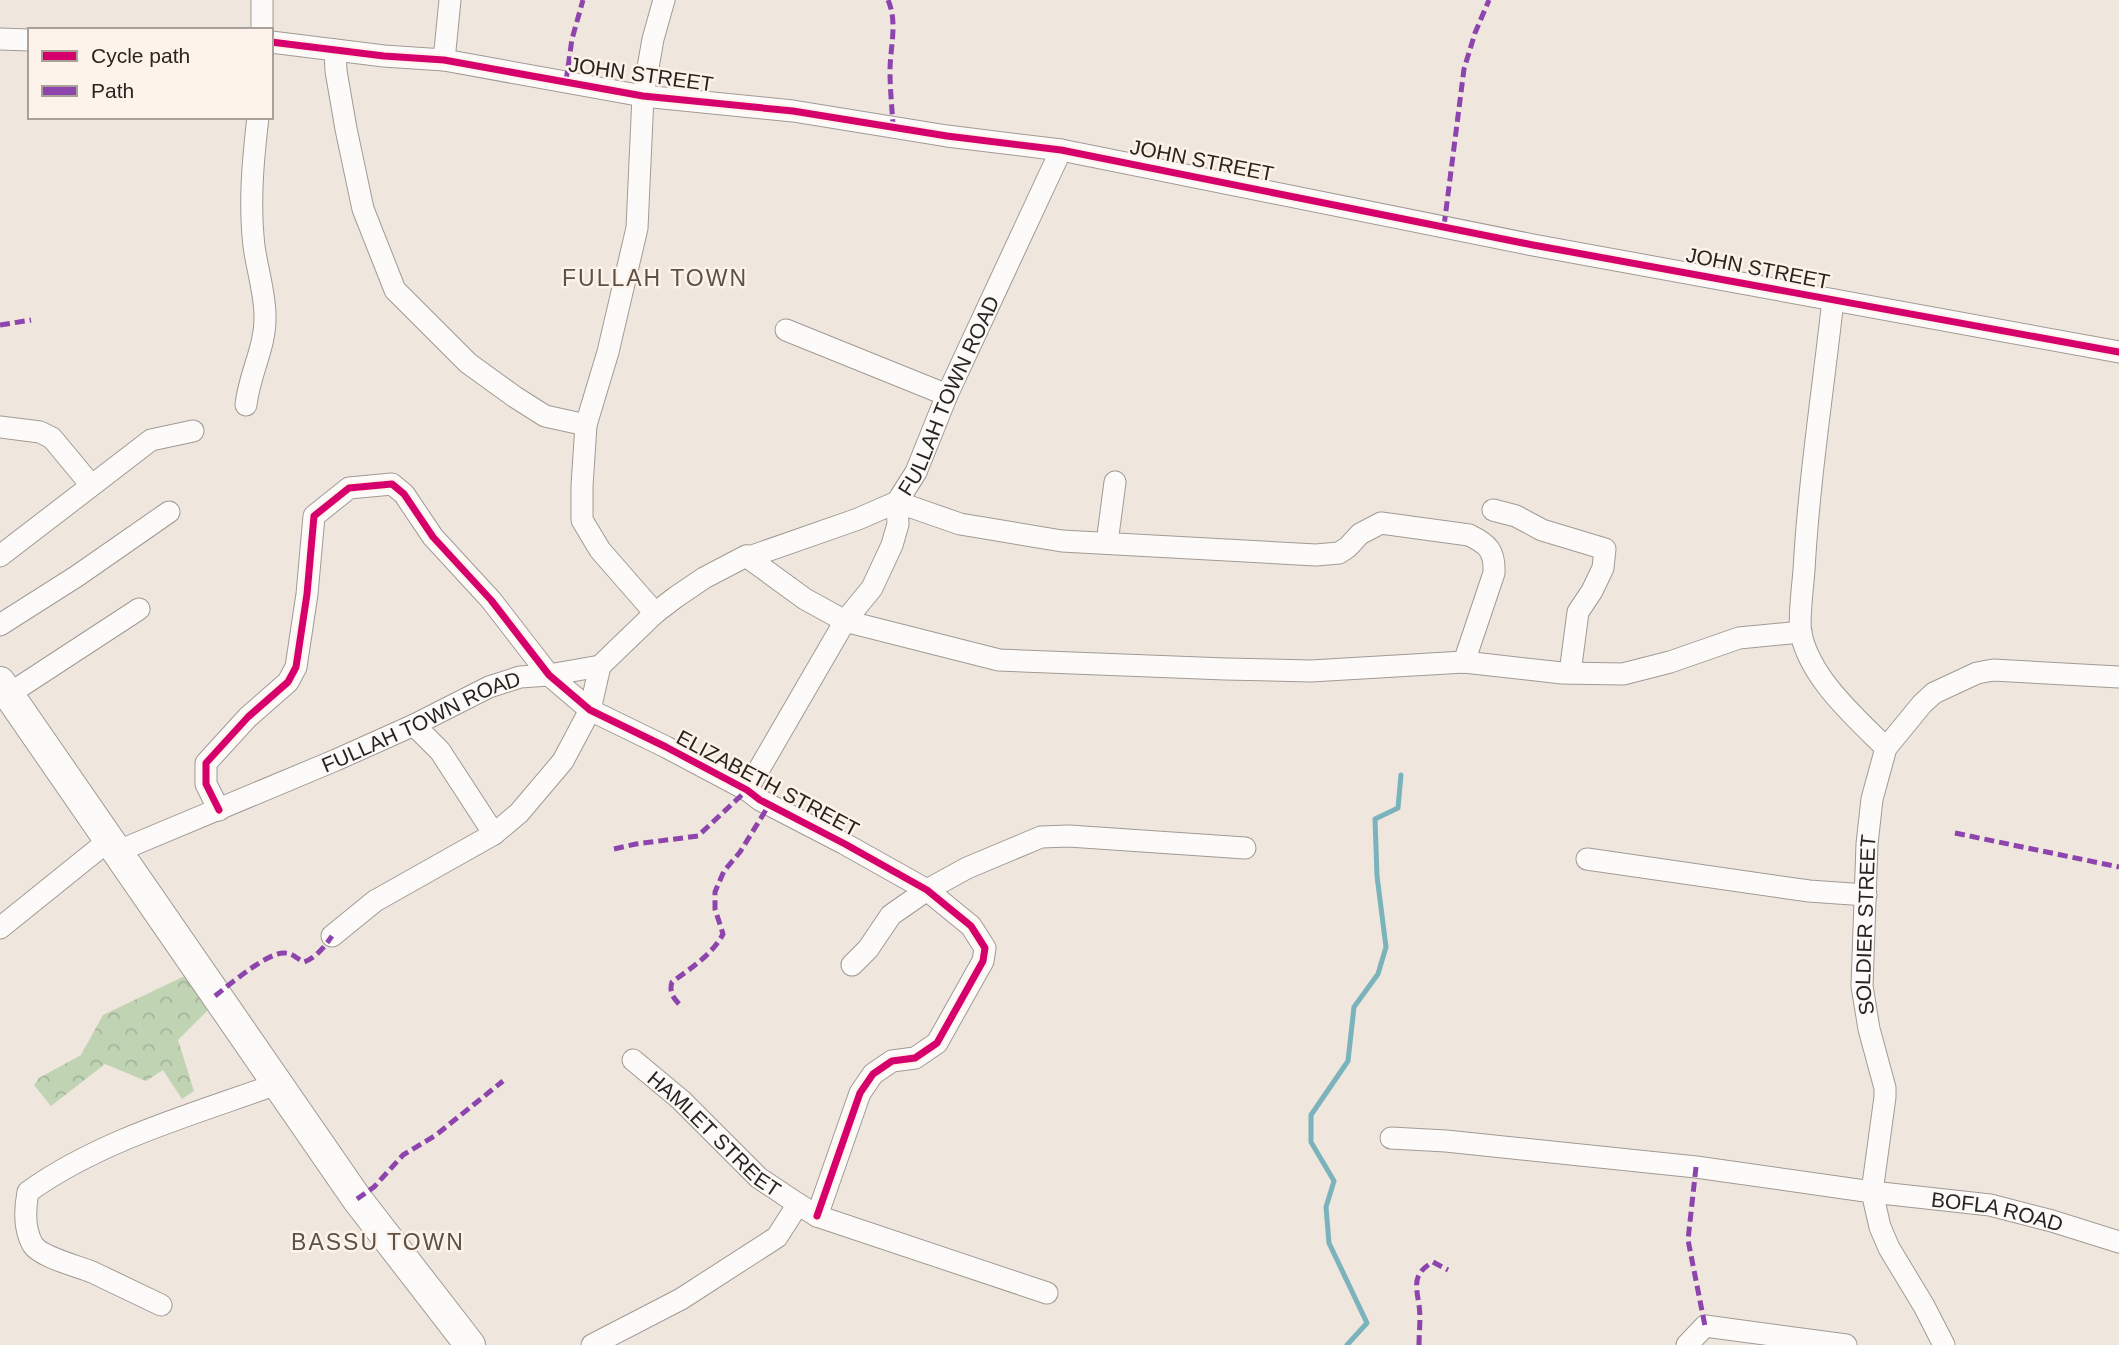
<svg xmlns="http://www.w3.org/2000/svg" width="2119" height="1345" viewBox="0 0 2119 1345" font-family="Arial,sans-serif">
  <defs>
    <pattern id="forest-crowns" width="20" height="18" patternUnits="userSpaceOnUse" patternTransform="scale(1.75)"><rect width="20" height="18" fill="#c0d3b3"/><path d="M2 6a3 3 0 1 1 6 0M12 15a3 3 0 1 1 6 0" fill="none" stroke="#a5b59a"/></pattern>
  </defs>
  <rect width="100%" height="100%" fill="#efe6dd"/>
  <path fill="url(#forest-crowns)" d="M191,973L211,1007L178,1040L194,1091L182,1099L163,1070L146,1081L105,1064L51,1106L34,1085L39,1078L81,1055L103,1015Z"/>
  <g fill="none" stroke-linecap="round" stroke-linejoin="round">
    <path stroke="#7ab3bb" stroke-width="5" d="M1347,1345L1367,1323L1329,1243L1326,1207L1334,1181L1311,1142V1115L1348,1061L1354,1007L1378,974L1386,947L1377,876L1375,819L1398,808L1401,775"/>
    <g stroke="#a19a94" stroke-width="23">
      <g id="street">
        <path d="M262,0V30"/>
        <path d="M0,39L30,40"/>
        <path d="M271,42L384,56L444,60L643,96L793,111L947,136L1061,150L1533,245L2119,352"/>
        <path d="M335,50L336,71L346,129L363,209L395,290L468,363L515,397L545,416L586,425"/>
        <path d="M444,60L450,0"/>
        <path d="M1833,300C1823,390 1809,480 1804,570C1803,585 1798,621 1801,634C1811,679 1854,716 1886,748"/>
        <path d="M786,330L947,395"/>
        <path d="M246,405C249,374 266,347 265,316C265,293 257,269 254,246C249,203 253,160 258,117"/>
        <path d="M0,427L40,432L52,438L91,485"/>
        <path d="M1493,510L1516,516L1542,530L1605,549L1603,568L1592,591L1578,612L1570,673"/>
        <path d="M1107,543L1115,482"/>
        <path d="M0,556L151,440L193,431"/>
        <path d="M746,556L805,599L845,621L999,660L1225,669L1311,671L1464,662L1562,673L1623,674L1670,662L1739,638L1801,632"/>
        <path d="M655,613L600,550L582,520V486L586,425L608,352L637,228L643,96L653,39L664,0"/>
        <path d="M0,625L77,576L169,512"/>
        <path d="M9,694L139,609"/>
        <path d="M414,725L440,751L494,834"/>
        <path d="M747,790L845,621L872,588L892,545L898,524L897,502L960,524L1062,541L1316,555L1339,553L1348,547L1360,534L1381,523L1469,535C1488,544 1495,551 1494,573L1464,662"/>
        <path d="M219,810L206,784V763L248,717L288,682L296,667L307,594L314,516L349,488L392,484L404,494L433,537L491,600L549,675L590,710L666,747L747,790L760,800L845,844L927,890L971,926L985,948L983,961L937,1043L915,1058L892,1061L873,1074L860,1093L817,1216"/>
        <path id="s1" d="M116,852L336,760L414,725L489,687L520,677L549,675L600,666L655,613L676,597L704,578L746,556H752L858,519L897,502L916,472L947,395L1061,150"/>
        <path d="M1587,859L1809,891L1866,895"/>
        <path d="M0,928L108,841"/>
        <path d="M332,936L375,901L494,834L519,813L563,761L590,710L600,666"/>
        <path d="M852,965L868,949L891,915L927,890L967,868L1041,837L1069,836L1245,848"/>
        <path id="s2" d="M633,1060L681,1100L759,1178L798,1204"/>
        <path id="s3" d="M1391,1138L1446,1141L1696,1167L1872,1192L1990,1205L2052,1221L2119,1242"/>
        <path d="M161,1305C138,1294 115,1283 92,1272C77,1266 41,1257 33,1245C24,1230 25,1208 28,1192C100,1140 194,1114 277,1084"/>
        <path d="M592,1345L681,1299L777,1237L798,1204L817,1216L1047,1293"/>
        <path d="M1687,1345L1705,1326L1846,1345"/>
        <path id="s4" d="M1944,1345L1924,1306L1889,1248L1880,1227L1872,1192L1885,1097V1088L1869,1029L1862,986L1867,844L1872,799L1886,748L1922,704L1934,693L1977,673L1993,670L2119,677"/>
      </g>
    </g>
    <g stroke="#a19a94" stroke-width="32">
      <path id="secondary" d="M0,682L357,1199L470,1345"/>
    </g>
    <use href="#street" stroke="#fdfbfa" stroke-width="21"/>
    <use href="#secondary" stroke="#fdfbfa" stroke-width="30"/>
    <path stroke="#8e44ad" stroke-width="5" stroke-dasharray="10 5" stroke-linecap="butt" d="M888,0C898,23 890,47 890,71C890,89 892,108 893,126
      M566,81L572,39L583,0
      M1444,226L1464,69L1475,33L1489,0
      M0,325L31,320
      M1955,833L2119,867
      M614,849L636,844L698,836L747,790
      M215,996C229,985 269,951 285,953C293,953 297,959 304,962C316,958 325,946 332,936
      M679,1004C673,997 669,992 672,982C691,968 712,955 723,934L715,909V892L724,871L740,852L769,805
      M1696,1167L1688,1240L1705,1326
      M357,1199L374,1187L403,1155L436,1135L503,1081
      M1419,1345C1419,1332 1421,1318 1419,1305C1416,1285 1412,1274 1433,1262L1448,1270"/>
    <g stroke="#fef3eb" stroke-width="11">
      <path id="cycleway" d="M271,42L384,56L444,60L643,96L793,111L947,136L1061,150L1533,245L2119,352
        M219,810L206,784V763L248,717L288,682L296,667L307,594L314,516L349,488L392,484L404,494L433,537L491,600L549,675L590,710L666,747L747,790L760,800L845,844L927,890L971,926L985,948L983,961L937,1043L915,1058L892,1061L873,1074L860,1093L817,1216"/>
    </g>
    <use href="#cycleway" stroke="#d6006c" stroke-width="7"/>
  </g>
  <g text-anchor="middle" dominant-baseline="central" stroke-width="5" stroke-linejoin="round" paint-order="stroke">
    <g font-size="21" fill="#2a241e" stroke="#fef3eb">
      <text transform="translate(641 74) rotate(8)">JOHN STREET</text>
      <text transform="translate(1202 160) rotate(11)">JOHN STREET</text>
      <text transform="translate(1758 268) rotate(11)">JOHN STREET</text>
      <text stroke="none"><textPath href="#s1" startOffset="985">FULLAH TOWN ROAD</textPath></text>
      <text stroke="none"><textPath href="#s1" startOffset="332">FULLAH TOWN ROAD</textPath></text>
      <text transform="translate(768 783) rotate(28)">ELIZABETH STREET</text>
      <text stroke="none"><textPath href="#s4" startOffset="441">SOLDIER STREET</textPath></text>
      <text stroke="none"><textPath href="#s2" startOffset="110">HAMLET STREET</textPath></text>
      <text stroke="none"><textPath href="#s3" startOffset="611">BOFLA ROAD</textPath></text>
    </g>
    <g font-size="23" letter-spacing="2" fill="#5f5145" stroke="#fef3eb">
      <text x="655" y="278">FULLAH TOWN</text>
      <text x="378" y="1242">BASSU TOWN</text>
    </g>
  </g>
  <rect x="28" y="28" width="245" height="91" fill="#fef3eb" stroke="#a9a099" stroke-width="2"/>
  <rect x="42" y="51" width="35" height="10" fill="#d6006c" stroke="#a9a099" stroke-width="2"/>
  <text x="91" y="63" font-size="21" fill="#2a241e">Cycle path</text>
  <rect x="42" y="86" width="35" height="10" fill="#8e44ad" stroke="#a9a099" stroke-width="2"/>
  <text x="91" y="98" font-size="21" fill="#2a241e">Path</text>
</svg>
